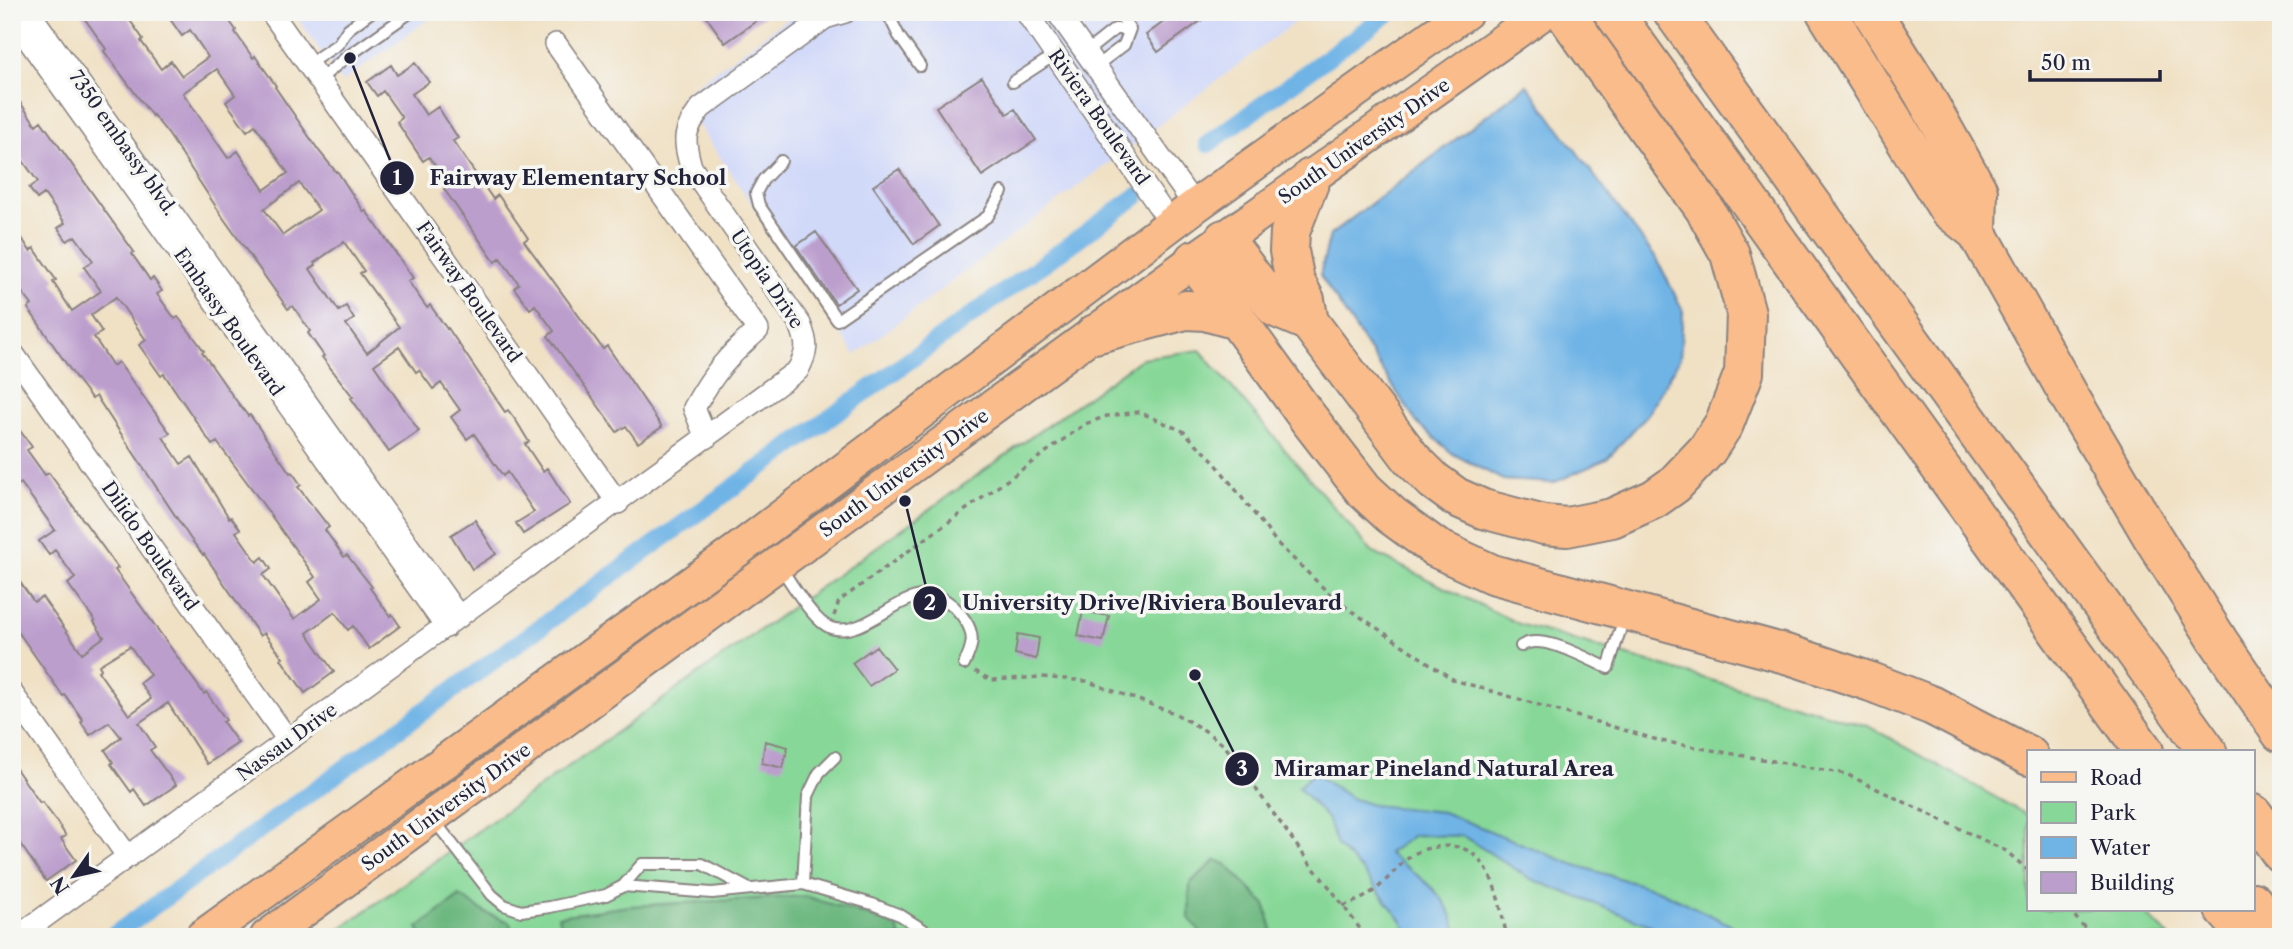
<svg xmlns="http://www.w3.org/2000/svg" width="2293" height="949" viewBox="0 0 2293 949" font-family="'Libre Caslon Text',serif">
  <rect width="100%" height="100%" fill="#f6f6f2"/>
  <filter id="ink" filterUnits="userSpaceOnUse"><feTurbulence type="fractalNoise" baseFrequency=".0143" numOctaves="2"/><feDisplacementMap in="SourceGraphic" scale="14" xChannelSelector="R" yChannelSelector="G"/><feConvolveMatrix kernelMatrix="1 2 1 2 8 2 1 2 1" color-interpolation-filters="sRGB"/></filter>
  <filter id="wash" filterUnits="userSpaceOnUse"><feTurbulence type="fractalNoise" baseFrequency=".00686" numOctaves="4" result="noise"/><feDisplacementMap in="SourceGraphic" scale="28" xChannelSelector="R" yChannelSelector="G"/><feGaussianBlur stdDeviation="1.57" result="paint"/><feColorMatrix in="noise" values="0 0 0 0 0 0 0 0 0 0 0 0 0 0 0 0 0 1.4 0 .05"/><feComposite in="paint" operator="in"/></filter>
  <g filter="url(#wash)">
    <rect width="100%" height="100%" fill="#f0e1c5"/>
    <path fill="#d1d9f9" d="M293,12H439L342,82Z
      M797,12H1308L855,355L679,97Z"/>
    <path fill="#87d898" stroke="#547d6a" stroke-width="2" d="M1200,350L1372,552L1519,624L1868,726L2029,816V909H2141L2170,937H329L1142,358Z"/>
    <path fill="#6db880" stroke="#486d5e" stroke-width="2" d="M1216,860L1226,864L1265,904L1274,937H1204L1189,918L1190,883Z
      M460,896L486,913L510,922L513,937H423L418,928Z
      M805,896L897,925L901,937H563L558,916L629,906Z"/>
    <path fill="#70b4e6" stroke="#496b90" stroke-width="2" d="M1527,85L1658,261L1683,311L1680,358L1648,414L1607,459L1553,483L1503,480L1453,454L1417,423L1320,275L1330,235Z
      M1314,773L1351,798L1372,805L1443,812L1572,864L1661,891L1755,937H1668L1660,929L1531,879L1463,836L1414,835L1388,853C1421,879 1450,893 1458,937H1409L1402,921L1363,872L1337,846L1327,818L1298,787Z"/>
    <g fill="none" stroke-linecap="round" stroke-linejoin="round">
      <path stroke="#70b4e6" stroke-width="18" d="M1208,144L1390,12
        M111,937L1137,196"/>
    </g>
    <g id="blocks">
      <path fill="#bc9ecd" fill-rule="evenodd" d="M80,12H124L143,39L141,41L161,69L171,61L182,76L208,57L190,30L182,36L165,12H223L236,30L235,32L253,58L255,56L267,73L276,86L275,87L319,151L336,172L337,171L364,212L366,211L377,226L413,278L408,281L427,308L430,305L447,329L448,328L505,412L508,410L517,422L529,442L525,444L543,471L547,468L570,504L523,534L516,523L534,512L507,472L503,476L474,434L467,439L451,417L460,410L441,383L433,389L419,370L416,372L399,347L374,365L419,431L389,452L351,398L353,397L322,357L324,356L308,333L310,331L293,306L288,309L224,219L169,135L153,115L152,116L104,51L106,49ZM217,69L235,95L226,102L247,131L255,125L288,173L264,190L238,151L228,158L183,93ZM299,183L319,210L283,235L264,209ZM344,242L364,271L360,273L399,327L367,353L346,324L354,319L346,306L339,311L310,269L316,265L314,263Z
        M703,12H769L725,43Z
        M1177,12H1213L1158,52L1146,35Z
        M415,63L429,82L412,94L426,115L438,107L458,138L453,141L493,199L498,195L528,238L524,241L603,349L607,346L662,427L638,443L626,426L617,432L548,336L554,331L535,305L530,309L514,288L519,284L500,258L495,262L444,189L449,185L429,157L423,161L397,122L402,118L383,91L377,96L367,82L391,65L397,75Z
        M982,77L1007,114L1015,109L1036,140L982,176L936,107Z
        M12,91L36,125L41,121L134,252L132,254L150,280L153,278L162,291L157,294L175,319L178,317L196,340L204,351L202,352L232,395L248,416L250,415L290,473L292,472L301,485L298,487L329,527L325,530L344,557L347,555L372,587L370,588L390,616L392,614L400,626L369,649L353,626L348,630L335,612L307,633L334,672L305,693L281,659L283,658L264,633L260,636L204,554L203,555L190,538L96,396L92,399L78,381L28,308L32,305L12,279V222L30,251L34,248L56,280L53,282L72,311L101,291L84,267L93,261L75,236L67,241L58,228L65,223L44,194L37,199L29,188L38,182L18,154L12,159ZM116,297L146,340L139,345L161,376L164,374L212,445L217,442L252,489L315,577L309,582L321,599L294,619L263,575L271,569L263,557L257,562L236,532L240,529L231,517L229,518L192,457L181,464L163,437L170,433L118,362L113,366L94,337L102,332L91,315Z
        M899,169L939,226L914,244L873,186Z
        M816,232L857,289L836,304L796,246Z
        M12,420L32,447L27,450L45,475L49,473L118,568L115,570L204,694L206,692L226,720L223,722L238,743L207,764L168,703L139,723L155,747L150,750L176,785L146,806L134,789L131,792L111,764L113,762L105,750L121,737L109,722L90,735L81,722L83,720L65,695L63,696L19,633L18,634L12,626V571L34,602L42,597L82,653L104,637L94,622L95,621L68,584L75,578L55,550L49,555L39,541L55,530L21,483L18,485L12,477ZM130,646L150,675L140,683L151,699L129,715L98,671L101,669L99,665Z
        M475,520L496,554L472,569L451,535Z
        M1083,611L1109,616L1103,641L1078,636Z
        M1018,634L1039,638L1036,659L1015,654Z
        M876,646L894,669L869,686L852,663Z
        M765,741L788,747L783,768L762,763Z
        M12,763L40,803L42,802L55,819L66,836L61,839L76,860L46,881L12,832Z"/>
    </g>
  </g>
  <g filter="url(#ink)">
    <use href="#blocks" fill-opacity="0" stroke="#898280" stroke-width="2"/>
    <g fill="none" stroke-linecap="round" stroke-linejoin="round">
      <g stroke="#898280" stroke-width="14">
        <path id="lane" d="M887,12L899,36L920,66
          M1118,12L1130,29
          M1086,52L1115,29H1130L1124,45L1096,66
          M308,64L338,44L348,29L371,12
          M319,80L344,59L411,12
          M1013,82L1056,54
          M781,161L763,180L756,193L759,205L837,320L988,216L1002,192
          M780,567C792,583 813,622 831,628C876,642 921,554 965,620C976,636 972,648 964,664
          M1521,646C1542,632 1587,659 1608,668L1624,618
          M433,819L492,895L504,905L521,911L550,907L606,895L623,886L642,864H702L749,889
          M803,884L808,796L819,773L835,757
          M623,886L712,893L803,884L872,904L900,915L935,937"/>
      </g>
      <g stroke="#898280" stroke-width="24">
        <path id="street" d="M29,12L459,617
          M271,12L618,503
          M1026,12L1171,224
          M1057,12L1195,206
          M12,17L446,627
          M556,44L758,330C728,356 714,372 694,408L706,438
          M12,352L288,740
          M12,693L128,857
          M17,937L798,370C808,351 808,344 800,324L691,167C683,138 683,132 701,108L825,18L845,12"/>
      </g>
      <g stroke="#898280" stroke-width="37">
        <path id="primary" d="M202,937L739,549L1195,206L1466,12
          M267,937L1194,260L1544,12"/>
      </g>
      <g stroke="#898280" stroke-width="42">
        <path id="highway" d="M1613,12L2144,751
          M1673,12L2207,751
          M1826,12L1948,209L1977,232L2071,399L2152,536L2219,642L2281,733
          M1872,12L1923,93L1978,191L1977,232
          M1311,178L1290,232L1289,251L1295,281L1305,300L1309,322L1411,458L1434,481L1456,497L1483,509L1544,525L1567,527L1612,518L1654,499L1674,485L1707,450L1724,424L1744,373L1746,313L1730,254L1704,208L1564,12
          M1224,239L1276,308L1309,322
          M1194,260L1305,414L1364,490L1391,515L1436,548L1492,574L1793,656L1871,682L1933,706L2029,756
          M1095,334L1186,310L1205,311L1237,320
          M2253,814L2281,853
          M2253,902L2278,937
          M2224,909L2249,937"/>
      </g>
      <path stroke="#898280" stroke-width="3.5" stroke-dasharray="5 5" stroke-linecap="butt" d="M834,616L839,601L1085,424L1107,416L1139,412L1183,431L1212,459L1277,543L1337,601L1454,680L1661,741L1846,774L2006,851L2029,871
        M975,671L991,680L1042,677L1086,681L1174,713L1204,730L1225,746L1310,864L1331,889L1366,937
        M1343,906C1354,902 1363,899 1372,892C1387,882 1397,866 1411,856C1422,848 1434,847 1447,846C1493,845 1499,904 1507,937
        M2068,909L2093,937"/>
      <use href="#lane" stroke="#fff" stroke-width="10"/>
      <use href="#street" stroke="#fff" stroke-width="21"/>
      <use href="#primary" stroke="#fabc8b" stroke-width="33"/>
      <use href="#highway" stroke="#fabc8b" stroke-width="38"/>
    </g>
  </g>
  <g text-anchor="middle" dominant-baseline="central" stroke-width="7" stroke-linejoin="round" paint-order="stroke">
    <g font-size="19" fill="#22223b" stroke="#f6f6f2">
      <text transform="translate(1099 117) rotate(55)">Riviera Boulevard</text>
      <text transform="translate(1364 141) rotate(-35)">South University Drive</text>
      <text transform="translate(123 143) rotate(55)">7350 embassy blvd.</text>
      <text transform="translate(767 279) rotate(56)">Utopia Drive</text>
      <text transform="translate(469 292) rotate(55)">Fairway Boulevard</text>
      <text transform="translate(229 322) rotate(55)">Embassy Boulevard</text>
      <text transform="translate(904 473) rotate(-36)">South University Drive</text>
      <text transform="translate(150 546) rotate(55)">Dilido Boulevard</text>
      <text transform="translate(287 742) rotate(-36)">Nassau Drive</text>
      <text transform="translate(446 807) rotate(-36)">South University Drive</text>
    </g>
  </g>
  <path fill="none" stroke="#22223b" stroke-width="2.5" d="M350 58L397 178M905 501L930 603M1195 675L1242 769"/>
  <g fill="#22223b" stroke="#f6f6f2" stroke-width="2.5">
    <circle cx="350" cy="58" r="7"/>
    <circle cx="905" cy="501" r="7"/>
    <circle cx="1195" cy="675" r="7"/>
    <circle cx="397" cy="178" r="18"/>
    <circle cx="930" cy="603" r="18"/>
    <circle cx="1242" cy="769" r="18"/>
  </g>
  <g font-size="21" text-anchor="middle" font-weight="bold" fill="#fff">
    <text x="397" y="185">1</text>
    <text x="930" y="610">2</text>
    <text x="1242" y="776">3</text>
  </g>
  <g font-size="21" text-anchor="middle" font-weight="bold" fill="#22223b" stroke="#f6f6f2" stroke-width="7" stroke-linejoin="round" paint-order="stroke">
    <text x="578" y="185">Fairway Elementary School</text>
    <text x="1152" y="610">University Drive/Riviera Boulevard</text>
    <text x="1444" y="776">Miramar Pineland Natural Area</text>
  </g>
  <rect width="2293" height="949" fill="none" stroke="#f6f6f2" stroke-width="42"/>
  <rect x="2027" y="750" width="228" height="161" fill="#f6f6f2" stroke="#a1a1a9" stroke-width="2"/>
  <rect x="2041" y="772" width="35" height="10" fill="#fabc8b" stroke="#a1a1a9" stroke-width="2"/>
  <text x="2090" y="785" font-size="21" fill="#22223b">Road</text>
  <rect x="2041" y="802" width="35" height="21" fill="#87d898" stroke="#a1a1a9" stroke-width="2"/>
  <text x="2090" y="820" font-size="21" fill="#22223b">Park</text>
  <rect x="2041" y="837" width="35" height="21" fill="#70b4e6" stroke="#a1a1a9" stroke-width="2"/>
  <text x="2090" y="855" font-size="21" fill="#22223b">Water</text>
  <rect x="2041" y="872" width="35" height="21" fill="#bc9ecd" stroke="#a1a1a9" stroke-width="2"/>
  <text x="2090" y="890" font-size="21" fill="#22223b">Building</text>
  <g transform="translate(74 876) rotate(236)" stroke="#f6f6f2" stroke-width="5" paint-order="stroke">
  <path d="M0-5L12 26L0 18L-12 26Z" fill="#22223b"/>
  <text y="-10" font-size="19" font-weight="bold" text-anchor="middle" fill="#22223b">N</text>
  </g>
  <path d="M2030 70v10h130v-10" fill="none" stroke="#22223b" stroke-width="3.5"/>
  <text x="2041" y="70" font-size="21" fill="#22223b" stroke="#f6f6f2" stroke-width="5" paint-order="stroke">50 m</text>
</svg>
